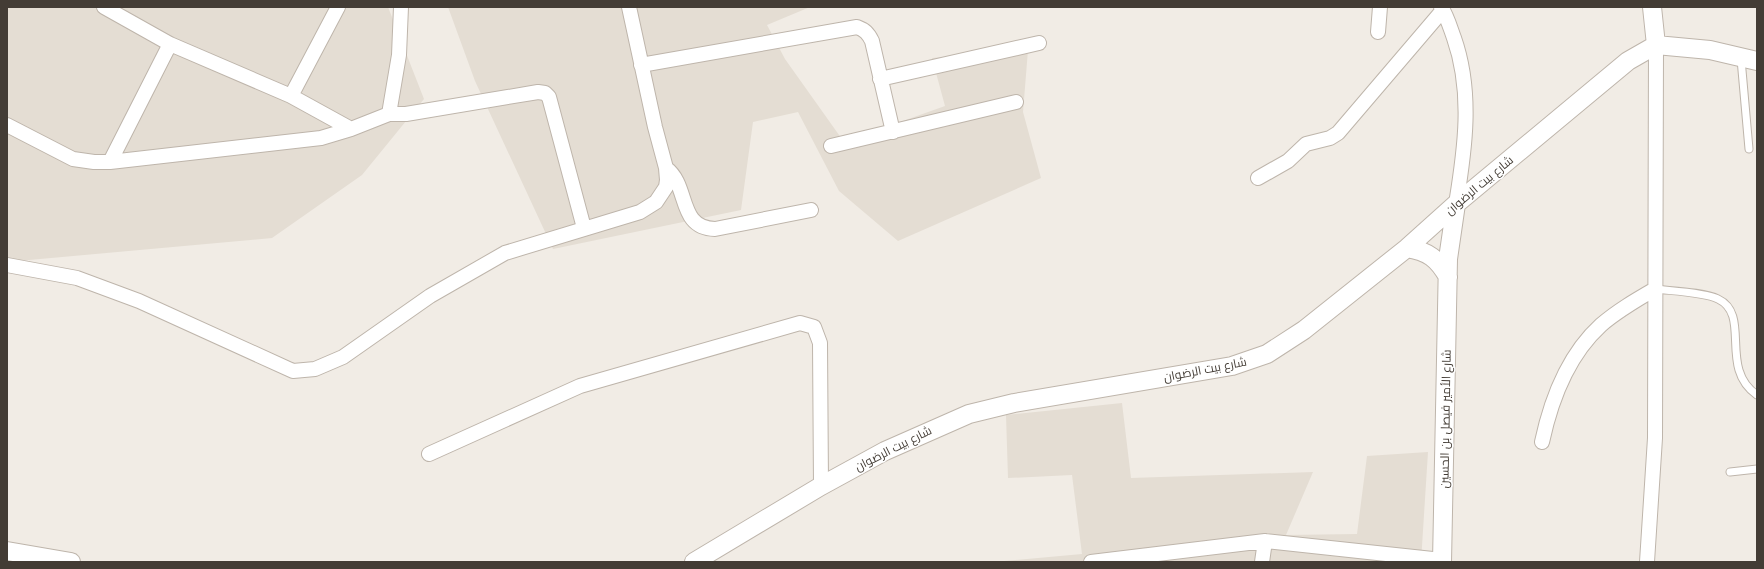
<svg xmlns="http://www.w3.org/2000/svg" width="1764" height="569" viewBox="0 0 1764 569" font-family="'PT Sans',Cairo,sans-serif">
  <rect width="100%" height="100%" fill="#f1ece5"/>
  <path fill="#e4ddd3" d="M7,7H388L424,99L362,175L272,238L7,262Z
    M448,7H810L767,25L785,59L844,142L945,106L932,58L1028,50L1023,112L1041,178L898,241L839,191L798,112L753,122L741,210L553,249L475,81Z
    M1122,403L1131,478L1313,472L1286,535L1357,534L1367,456L1428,452L1421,562H993L1082,554L1072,475L1008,478L1006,415Z"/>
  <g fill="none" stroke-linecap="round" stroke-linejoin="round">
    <g stroke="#beb5ab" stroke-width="9">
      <path id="service" d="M1741,59L1749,149
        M1655,289C1671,291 1704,292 1718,299C1752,315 1718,368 1757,395
        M1730,472L1757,469"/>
    </g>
    <g stroke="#beb5ab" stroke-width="16">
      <path id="minor" d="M104,7L170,44L291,96L351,129
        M1441,7C1447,16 1450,27 1454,38C1473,92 1465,149 1456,204
        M1378,32L1380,7
        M641,65L857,27C865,30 868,33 872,41L893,132
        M880,79L1039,43
        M291,96L338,7
        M389,114L399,55L401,7
        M7,125L73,159L94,162H110L321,138L351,129L389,114H406L538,92L545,93L549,97L584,228
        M831,146L1016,102
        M110,162L170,44
        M666,168C690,186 677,228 715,229L811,210
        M1258,178L1288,161L1306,144L1330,138L1338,133L1443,10
        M7,265L77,278L139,301L293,371L315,369L343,357L430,296L505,253L640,212L656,202L666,187L667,180L666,168L655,127L629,7
        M1542,442C1551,400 1568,355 1601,325C1617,311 1636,300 1655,289
        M429,454L580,386L800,323L814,327L820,343L821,486
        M1091,562L1265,541L1442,560
        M1262,562L1265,541
        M1647,562L1655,438L1656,45"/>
    </g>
    <g stroke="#beb5ab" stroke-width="20">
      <path id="tertiary" d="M1652,7L1656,45
        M1407,248C1428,251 1438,259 1448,277
        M7,551L71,562
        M694,562L821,486L885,451L969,414L1014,403L1232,366L1267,354L1304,330L1407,248L1456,204L1628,61L1656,45L1710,50L1757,61
        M1442,562L1448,259L1456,204"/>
    </g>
    <use href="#service" stroke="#fff" stroke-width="7"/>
    <use href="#minor" stroke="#fff" stroke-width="14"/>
    <use href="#tertiary" stroke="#fff" stroke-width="18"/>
  </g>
  <g text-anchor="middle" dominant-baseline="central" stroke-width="3" stroke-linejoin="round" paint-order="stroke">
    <g font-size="12" fill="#433c35" stroke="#fff">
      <text transform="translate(1479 185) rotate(-40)">شارع بيت الرضوان</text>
      <text transform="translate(1205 369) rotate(-11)">شارع بيت الرضوان</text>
      <text transform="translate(1445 419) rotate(-89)">شارع الأمير فيصل بن الحسين</text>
      <text transform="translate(893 448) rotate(-27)">شارع بيت الرضوان</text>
    </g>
  </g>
  <rect width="1764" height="569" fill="none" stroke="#433c35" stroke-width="16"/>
</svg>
